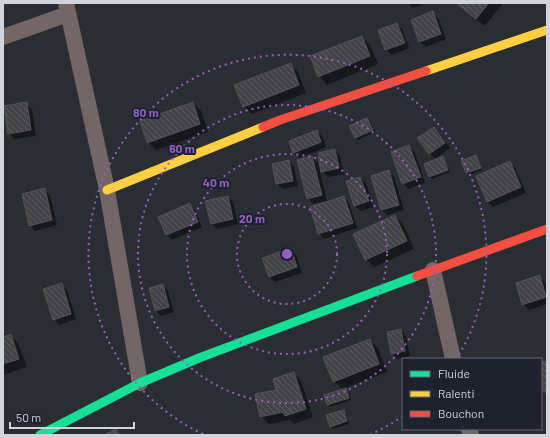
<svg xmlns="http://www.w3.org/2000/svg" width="550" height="438" viewBox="0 0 550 438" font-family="Barlow,sans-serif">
  <defs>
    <pattern id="building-back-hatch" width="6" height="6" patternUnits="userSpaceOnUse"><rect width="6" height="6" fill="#444347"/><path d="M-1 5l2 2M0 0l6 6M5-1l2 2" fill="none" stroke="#5e5d61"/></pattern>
  </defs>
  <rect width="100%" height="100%" fill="#2a2d32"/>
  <path fill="#0007" d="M408,3H427L413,8Z
    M457,3H503L485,26L463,9Z
    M432,12L438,18L446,39L426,47L420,42L412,20Z
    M397,24L402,29L409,48L392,55L386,49Z
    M362,37L370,45L378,64L327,85L319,76Z
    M290,64L298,72L306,93L252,114L244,106Z
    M26,103L32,109L36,136L14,139L9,133Z
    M193,103L201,111L208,132L156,150L148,142Z
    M367,119L370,121L375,132L358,140L356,138L350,127Z
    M434,128L439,133L450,148L435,159L430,154L419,139Z
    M316,131L322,136L326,147L300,158L294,153L290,142Z
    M409,147L415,152L425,183L408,189L403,183Z
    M335,150L340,156L344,174L328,177L322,171Z
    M312,157L318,163L327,201L313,204L308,198Z
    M443,157L445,160L450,172L432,179L430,177Z
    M475,157L478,159L482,170L470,175L467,173L463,162Z
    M289,161L294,167L298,186L283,189L277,184Z
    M510,163L515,168L526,193L493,207L487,201Z
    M389,172L394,177L404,210L388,215L382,210Z
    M360,178L366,183L373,207L361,211L355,206Z
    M45,190L50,195L57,225L35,231L30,225Z
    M228,197L233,202L238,224L217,229L212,224Z
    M344,197L349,203L357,228L324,239L319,233Z
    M190,204L195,210L202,227L172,240L167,235L160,217Z
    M395,216L403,224L414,249L374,267L366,259Z
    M291,249L296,255L302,273L275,282L269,277Z
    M539,276L545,282L547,289V304L529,310L523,304Z
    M61,284L67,290L76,319L59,325L54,319Z
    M163,285L168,291L174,312L161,316L155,310Z
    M401,330L406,336L410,356L398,359L392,353Z
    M10,335L18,343L27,367L3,375V338Z
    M370,340L378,348L387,372L345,388L349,392L351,400L330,407L327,404L343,390L334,381Z
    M293,373L301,381L313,417L294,424L290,420L269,424L261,416L278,391Z
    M343,411L346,413L349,424L333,429L331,427Z"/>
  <path fill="url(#building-back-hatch)" stroke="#535256" d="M456,3H489L476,19Z
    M433,11L441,34L419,42L411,20Z
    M397,23L405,43L385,50L378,30Z
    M362,36L370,56L318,77L310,56Z
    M291,63L299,85L243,107L234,85Z
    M27,102L31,130L8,134L4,106Z
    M193,102L200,124L147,143L140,121Z
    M367,118L373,130L355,138L349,126Z
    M434,127L445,143L429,154L417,138Z
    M317,130L321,142L293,153L289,141Z
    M409,145L421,177L402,184L391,152Z
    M335,149L339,168L321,172L318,153Z
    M476,155L481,168L466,173L461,161Z
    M312,156L322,195L307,199L297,160Z
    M443,156L448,170L429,177L424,164Z
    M289,160L293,181L276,184L272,164Z
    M510,161L521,187L487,202L476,176Z
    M389,170L399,205L381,210L371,176Z
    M360,177L369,201L354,206L346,181Z
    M45,188L52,220L29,226L22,194Z
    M228,196L233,219L211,224L205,201Z
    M344,196L353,223L318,234L310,207Z
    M190,203L198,222L166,235L158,217Z
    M395,215L407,241L365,260L353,234Z
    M291,248L297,267L269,277L262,258Z
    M540,275L546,297L522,305L516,283Z
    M62,283L71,314L53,320L43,289Z
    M163,284L169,307L155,311L149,288Z
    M401,329L405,351L391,354L387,332Z
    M11,334L19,359L3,364V337Z
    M370,339L379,364L333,382L323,357Z
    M547,361V392H544L541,375V362Z
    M294,372L306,409L285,416L283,412L260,417L255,394L276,390L273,379Z
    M346,388L349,398L327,405L324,395Z
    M344,410L347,421L330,427L326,415Z
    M116,429L119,435H104Z"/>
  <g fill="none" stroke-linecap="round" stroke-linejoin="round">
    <path stroke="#726667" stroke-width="16" d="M66,3L107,190L140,383
      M3,37L68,14
      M433,270L453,359
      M469,429L471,435"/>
    <path stroke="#16e098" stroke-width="9" d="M40,435L140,383L199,358L417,276"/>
    <path stroke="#ffcf43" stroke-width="9" d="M426,71L547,30
      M107,190L263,127"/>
    <path stroke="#f24e42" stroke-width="9" d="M263,127L280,120L426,71
      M417,276L547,229"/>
  </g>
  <g fill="none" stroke="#955ec7" stroke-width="2" stroke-dasharray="2 4">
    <circle cx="287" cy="254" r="50"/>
    <circle cx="287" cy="254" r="100"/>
    <circle cx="287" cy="254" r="149"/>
    <path d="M403 416A199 199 0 0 1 371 434M203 434A199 199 0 1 1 457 358"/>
  </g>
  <circle cx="287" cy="254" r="6" fill="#955ec7" stroke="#1e222c" stroke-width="2"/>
  <g font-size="12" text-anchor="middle" font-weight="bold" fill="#955ec7" stroke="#1e222c" stroke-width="4" stroke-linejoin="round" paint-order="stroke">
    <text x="146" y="117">80 m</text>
    <text x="182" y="153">60 m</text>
    <text x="216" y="187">40 m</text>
    <text x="252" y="223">20 m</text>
  </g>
  <rect width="550" height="438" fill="none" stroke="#d1d4db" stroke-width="8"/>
  <rect x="402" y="358" width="140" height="72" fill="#1e222c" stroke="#666972"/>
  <rect x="410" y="371" width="20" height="6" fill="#16e098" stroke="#666972"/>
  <text x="438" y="378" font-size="12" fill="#d1d4db">Fluide</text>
  <rect x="410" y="391" width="20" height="6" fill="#ffcf43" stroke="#666972"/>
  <text x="438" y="398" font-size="12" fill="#d1d4db">Ralenti</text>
  <rect x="410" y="411" width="20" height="6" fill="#f24e42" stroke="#666972"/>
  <text x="438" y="418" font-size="12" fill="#d1d4db">Bouchon</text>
  <path d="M10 422v6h124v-6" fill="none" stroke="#d1d4db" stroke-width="2"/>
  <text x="16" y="422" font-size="12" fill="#d1d4db" stroke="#1e222c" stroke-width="3" paint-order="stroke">50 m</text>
</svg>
